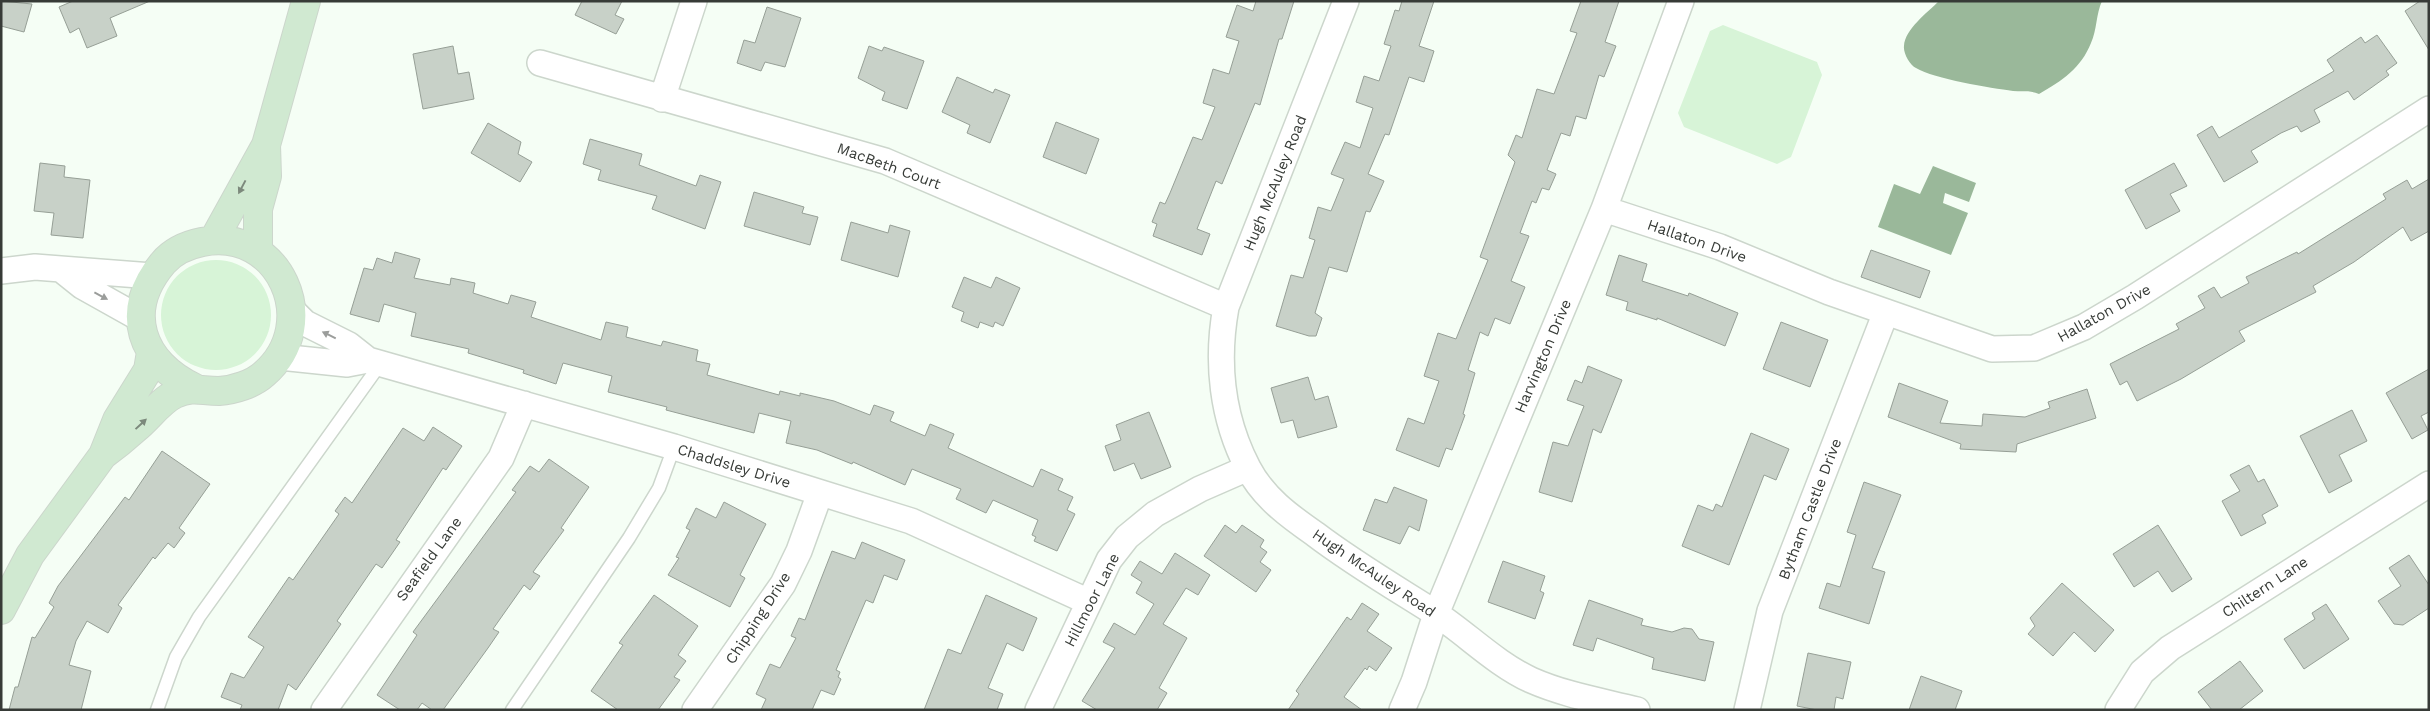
<svg xmlns="http://www.w3.org/2000/svg" width="2430" height="711" viewBox="0 0 2430 711" font-family="'Work Sans',sans-serif">
  <rect width="100%" height="100%" fill="#f5fef5"/>
  <path fill="#d7f4d7" d="M1723,25L1817,62L1822,75L1791,157L1777,164L1684,127L1678,113L1710,31Z
    M161 315a55 55 0 1 1 110 0a55 55 0 1 1-110 0Z"/>
  <path fill="#9ab89a" d="M1939,1H2102C2096,14 2097,30 2091,43C2081,68 2062,81 2039,94C2030,90 2023,92 2013,91C1991,88 1934,79 1916,68C1910,65 1903,53 1904,46C1905,29 1927,13 1939,1Z
    M1933,166L1976,183L1969,202L1945,193L1943,203L1968,213L1951,255L1878,227L1894,184L1920,194Z"/>
  <path fill="#c8d1c8" stroke="#969f96" d="M1,1L32,4L24,32L1,26Z
    M73,1H150L110,18L117,36L87,48L79,28L70,33L59,7Z
    M582,1H622L615,15L624,19L616,34L575,15Z
    M1256,1H1294L1282,39H1279L1260,105L1255,103L1222,184L1216,181L1197,229L1210,234L1202,255L1153,236L1157,224L1152,222L1160,202L1165,204L1170,193L1193,137L1202,140L1215,107L1203,103L1213,69L1229,74L1239,41L1226,37L1237,5L1253,11Z
    M1402,1H1434L1419,46L1434,51L1424,82L1409,77L1389,135L1385,134L1368,174L1384,181L1370,212L1366,211L1347,272L1329,267L1315,313L1322,318L1316,336H1309L1276,326L1291,275L1303,278L1315,240L1309,238L1318,207L1331,211L1344,179L1331,174L1345,142L1360,148L1373,108L1356,102L1364,76L1379,81L1391,46L1384,44L1395,10L1399,11Z
    M1581,1H1619L1605,42L1616,46L1604,77L1599,75L1586,119L1576,116L1570,136L1561,133L1547,170L1556,174L1549,190L1542,188L1536,203L1532,201L1520,233L1529,236L1511,281L1525,287L1510,324L1495,318L1488,336L1480,332L1468,370L1475,373L1463,414L1465,415L1452,450L1446,448L1439,467L1396,450L1408,418L1424,424L1439,381L1424,376L1438,333L1456,339L1488,260L1480,257L1515,162L1508,155L1516,135L1522,138L1537,89L1554,94L1577,33L1570,31Z
    M2420,1H2429V50L2405,11Z
    M767,7L801,18L785,67L765,62L761,71L737,63L744,40L755,43Z
    M2377,35L2397,63L2386,71L2389,75L2354,100L2348,91L2314,110L2320,122L2301,132L2297,126L2281,133L2251,151L2258,162L2224,182L2197,135L2212,126L2219,138L2334,71L2327,60L2361,37L2365,43Z
    M453,46L458,74L469,72L474,99L423,109L413,54Z
    M869,46L882,51L884,47L924,61L907,109L882,100L885,92L858,78Z
    M957,77L993,93L995,89L1010,95L990,143L967,133L970,125L942,112Z
    M1056,122L1099,139L1086,174L1043,157Z
    M488,123L521,142L518,154L532,162L520,182L471,153Z
    M590,139L642,154L639,165L696,186L700,175L721,182L705,229L652,209L657,196L598,180L601,170L583,164Z
    M40,163L65,166L64,177L90,180L83,238L51,235L54,213L34,211Z
    M2174,163L2187,186L2170,194L2180,211L2146,229L2125,190Z
    M2429,179V231L2411,241L2403,227L2354,262L2313,286L2316,292L2239,331L2245,341L2181,379L2137,401L2127,381L2120,385L2110,364L2179,329L2176,324L2205,308L2198,296L2214,287L2221,298L2249,283L2246,277L2297,252L2298,254L2386,199L2383,194L2407,180L2412,189Z
    M754,192L804,207L802,213L818,217L810,245L744,226Z
    M851,222L888,233L890,225L910,231L898,277L841,260Z
    M1871,250L1930,271L1920,298L1861,277Z
    M395,252L420,259L414,278L450,285L451,278L475,283L473,293L508,304L511,295L536,302L531,317L601,340L606,322L628,327L626,337L661,346L663,341L698,350L696,361L710,364L707,375L779,395L780,391L800,396V393L834,401L870,415L874,405L894,412L890,421L925,436L930,424L954,434L948,448L1033,487L1041,469L1063,479L1058,490L1073,497L1067,510L1075,514L1057,551L1034,541L1036,537L1032,535L1038,520L993,500L986,513L956,499L961,489L912,469L905,485L853,462L852,464L817,450L786,443L791,421L759,413L754,433L666,410L667,407L608,392L612,376L563,363L556,384L523,373L524,370L468,353L469,349L411,336L416,313L384,304L379,322L350,314L364,268L373,270L377,258L392,263Z
    M1619,255L1647,264L1642,281L1688,296L1689,293L1738,313L1725,346L1657,318V320L1626,310L1628,302L1606,295Z
    M964,277L991,288L996,277L1020,288L1003,326L995,322L993,327L980,322L978,328L961,321L964,312L952,307Z
    M1781,322L1828,340L1810,387L1763,369Z
    M1588,366L1622,380L1601,433L1593,429L1572,502L1539,492L1553,442L1568,446L1584,406L1567,400L1575,380L1582,383Z
    M2429,369V412L2421,416L2428,430L2412,439L2386,393Z
    M1308,377L1315,400L1328,396L1337,427L1298,438L1293,420L1281,423L1271,388Z
    M1899,383L1948,401L1940,423L1982,426L1983,414L2025,417L2050,408L2048,402L2087,389L2096,418L2017,444L2016,452L1960,449L1961,444L1888,417Z
    M2352,410L2367,441L2339,455L2352,481L2329,493L2300,436Z
    M1149,412L1171,467L1141,479L1134,463L1114,471L1105,446L1121,440L1116,425Z
    M433,427L462,446L446,470L443,468L396,540L400,542L382,568L376,564L337,621L341,624L296,690L288,684L278,710H240L242,705L221,697L231,673L244,678L264,647L248,637L289,577L293,580L339,514L335,511L345,497L352,503L403,428L424,441Z
    M1751,433L1789,449L1776,480L1764,475L1729,565L1682,546L1698,505L1713,511L1716,504L1722,507Z
    M162,451L210,484L179,528L185,533L174,548L168,543L155,559L153,557L118,605L122,608L108,633L87,621L76,641L69,665L91,671L81,710H9L15,687H18L32,637L35,638L54,607L49,603L58,586L125,497L129,500Z
    M549,459L589,487L561,528L564,530L533,572L540,576L530,590L524,585L493,629L499,632L488,648L443,710H432L422,703L417,710H400L377,695L417,635L413,632L516,492L512,490L530,466L539,472Z
    M2249,465L2258,482L2264,479L2278,506L2262,515L2266,523L2241,536L2222,501L2240,491L2230,475Z
    M1864,482L1901,495L1872,568L1885,572L1869,624L1819,608L1827,583L1840,587L1856,535L1847,532Z
    M1394,487L1427,500L1419,531L1409,526L1400,544L1363,530L1375,499L1387,503Z
    M724,502L766,524L740,575L745,578L730,607L668,575L679,558L676,557L690,530L686,528L696,508L716,518Z
    M1225,525L1236,533L1242,525L1264,540L1260,547L1267,552L1260,562L1271,570L1256,592L1204,556Z
    M2158,525L2192,579L2172,592L2158,571L2134,587L2113,554Z
    M862,542L905,560L897,580L884,575L873,603L866,600L836,670L840,672L838,677L841,679L834,695L821,690L812,710H761L766,699L756,694L770,664L780,668L796,638L791,636L799,618L805,620L832,551L855,559Z
    M1175,553L1210,575L1198,595L1186,588L1163,624L1187,638L1159,688L1167,693L1157,710H1097L1082,701L1115,648L1103,642L1114,623L1135,635L1154,604L1136,593L1142,582L1131,575L1140,561L1162,574Z
    M2409,555L2429,585V608L2403,625L2394,624L2378,601L2401,586L2389,568Z
    M1503,561L1545,576L1540,591L1544,593L1535,619L1488,602Z
    M2062,583L2114,630L2095,652L2074,632L2053,656L2028,634L2035,626L2030,618Z
    M654,595L698,626L678,655L686,661L674,677L680,680L658,710H618L591,691L623,645L619,643Z
    M986,595L1037,618L1023,651L1007,643L988,688L1003,694L997,710H924L948,649L961,654Z
    M1589,600L1643,619L1641,625L1672,632L1684,628L1692,629L1699,639L1714,642L1705,681L1652,669L1654,658L1597,638L1593,651L1573,645Z
    M1362,603L1379,614L1367,631L1392,648L1376,671L1369,666L1367,670L1365,668L1344,697L1362,710H1288L1299,694L1296,691L1347,617L1351,620Z
    M2326,604L2349,639L2304,669L2284,639L2315,619L2312,613Z
    M1808,653L1851,662L1843,699L1836,697L1834,710H1817L1797,706Z
    M2240,661L2263,691L2239,710H2212L2198,692Z
    M1921,676L1962,691L1955,710H1909Z"/>
  <g fill="none" stroke-linecap="round" stroke-linejoin="round">
    <g stroke="#ccd6cc" stroke-width="15">
      <path id="lane" d="M157,710L176,657L199,617L381,363
        M512,710L629,538L659,488L674,447"/>
    </g>
    <g stroke="#ccd6cc" stroke-width="28">
      <path id="street" d="M1346,1L1226,307C1216,362 1222,418 1248,468C1263,497 1289,516 1315,534C1353,563 1394,587 1435,613C1467,634 1496,664 1531,680C1565,695 1601,701 1637,710
        M540,63L885,161L1226,307
        M662,99L694,1
        M1604,209L1720,247L1829,292L1992,349L2034,348L2084,327L2135,297L2429,109
        M62,270L82,286L141,319
        M1,271L35,267L152,276
        M292,310L305,323L349,345L368,360L674,447L911,521L1089,602
        M280,357L347,364L368,360
        M324,710L501,458L524,404
        M695,710L783,584L799,551L820,493
        M1038,710L1109,560L1127,537L1155,514L1200,489L1248,468
        M1402,710L1414,682L1436,614L1604,209L1681,1
        M1747,710L1770,611L1886,312
        M2118,710L2142,672L2170,648L2429,484"/>
    </g>
    <g stroke="#ccd6cc" stroke-width="30">
      <path id="secondary" d="M214,239L266,145
        M258,251V209L267,176L266,145L306,1
        M103,455C114,447 125,438 135,429C148,419 160,401 175,394C194,386 200,391 219,391C234,390 253,384 264,374C323,323 279,226 202,242C187,245 173,251 163,263C122,311 141,363 195,388
        M1,610L30,555L103,455L117,420L148,370L151,352"/>
    </g>
    <use href="#lane" stroke="#fff" stroke-width="12"/>
    <use href="#street" stroke="#fff" stroke-width="25"/>
    <use href="#secondary" stroke="#d0e9d1" stroke-width="28"/>
  </g>
  <defs><path id="oneway-solid" d="M-6-.8H1V-3.2L6.5 0L1 3.2V.8H-6Z" transform="scale(1.25)"/></defs>
  <g fill="#7c897c">
    <use href="#oneway-solid" transform="translate(242 187) rotate(118)"/>
    <use href="#oneway-solid" transform="translate(141 424) rotate(-43)"/>
  </g>
  <g fill="#9b9d9b">
    <use href="#oneway-solid" transform="translate(101 296) rotate(28)"/>
    <use href="#oneway-solid" transform="translate(329 335) rotate(-154)"/>
  </g>
  <g text-anchor="middle" dominant-baseline="central" stroke-width="5" stroke-linejoin="round" paint-order="stroke">
    <g font-size="15" fill="#373b37" stroke="#fff">
      <text transform="translate(889 166) rotate(20)">MacBeth Court</text>
      <text transform="translate(1275 183) rotate(-68)">Hugh McAuley Road</text>
      <text transform="translate(1697 241) rotate(19)">Hallaton Drive</text>
      <text transform="translate(2104 313) rotate(-29)">Hallaton Drive</text>
      <text transform="translate(1543 356) rotate(-67)">Harvington Drive</text>
      <text transform="translate(734 466) rotate(17)">Chaddsley Drive</text>
      <text transform="translate(1810 509) rotate(-69)">Bytham Castle Drive</text>
      <text transform="translate(429 559) rotate(-54)">Seafield Lane</text>
      <text transform="translate(1374 573) rotate(34)">Hugh McAuley Road</text>
      <text transform="translate(2265 587) rotate(-33)">Chiltern Lane</text>
      <text transform="translate(1092 600) rotate(-63)">Hillmoor Lane</text>
      <text transform="translate(758 618) rotate(-57)">Chipping Drive</text>
    </g>
  </g>
  <rect width="2430" height="711" fill="none" stroke="#373b37" stroke-width="5"/>
</svg>
